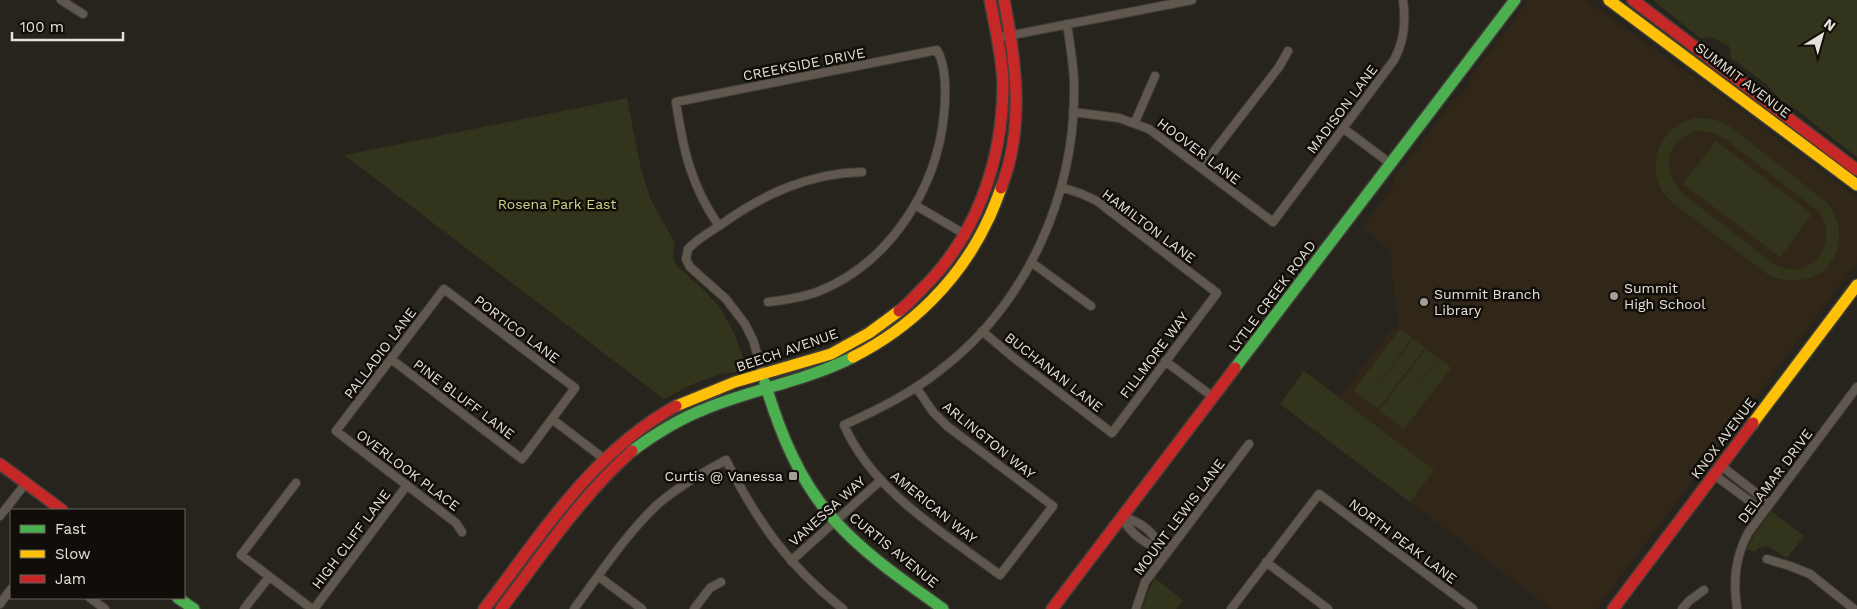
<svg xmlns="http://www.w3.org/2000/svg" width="1857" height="609" viewBox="0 0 1857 609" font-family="'Work Sans',sans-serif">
  <rect width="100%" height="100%" fill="#27231d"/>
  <path fill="#312718" d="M1529,0H1586L1691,76L1692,74L1857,198V263L1596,609H1552L1280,404L1304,371L1339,397L1392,329L1399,328L1390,261L1392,260L1391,252H1389L1388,248L1362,228L1395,184L1392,180L1455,98L1457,99L1471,82L1468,80Z"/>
  <path fill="#33341c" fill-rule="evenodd" d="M1653,0H1857V157L1794,108L1783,102L1766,84L1731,58L1729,46L1711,37L1701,39Z
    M627,98L641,169L651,200L675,243L673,256L676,265L706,292L721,309L736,337L744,361L737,372L721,374L695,383L664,399L344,155Z
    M1695,118L1714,119L1731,127L1826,202C1851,229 1839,275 1801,280C1790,282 1780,279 1770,276L1674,204C1670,199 1664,195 1661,189C1650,167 1656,140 1677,126C1682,122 1689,120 1695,118ZM1697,131L1711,132L1724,138L1819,212C1835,232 1824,264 1798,269C1790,270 1783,268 1775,265L1683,194C1660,169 1664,143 1697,131Z
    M1716,141L1812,214L1780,257L1683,184Z
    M1400,329L1412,338L1366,400L1354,390L1369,370L1380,378L1369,370Z
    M1413,339L1425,348L1378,409L1366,400Z
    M1426,349L1438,358L1396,413L1439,358L1451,368L1404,429L1379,410Z
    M1304,371L1434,470L1410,502L1280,404Z
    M1771,511L1804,536L1787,558L1767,546L1758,548L1755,552L1747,549L1754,535Z
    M1155,578L1183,600L1176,609H1142L1150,587Z"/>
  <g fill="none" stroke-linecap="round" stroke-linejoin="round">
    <g stroke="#413e38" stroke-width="10">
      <path id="street" d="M61,0L83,14
        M997,38L1192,0
        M1073,112L1119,118L1149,129L1273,222L1394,60C1404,42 1406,21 1403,0
        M1135,122L1155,76
        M1343,128L1391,164
        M1201,168L1279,67L1288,51
        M915,205L966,235
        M719,226C691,186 683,149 676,102L937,50C947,68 946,94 944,114C937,189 889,264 817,292C801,298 785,300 768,302
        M1031,262L1091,306
        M982,331L1014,358L1112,433L1217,293L1097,201L1082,194L1061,187
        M391,359L522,459L575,388L444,289L336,431L456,523L462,532
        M1165,361L1213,397
        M763,374L753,340L745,324L726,299L690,267L686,259L688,249C696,240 708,233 719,226C762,195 808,173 862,172
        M916,387L933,412L947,426L1053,506L1000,575C944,533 873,492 844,425C877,410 910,394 939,371C1028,304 1077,191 1074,81C1073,62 1070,43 1067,24
        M552,419L603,458
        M1720,465L1769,503
        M1713,474L1763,511
        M296,483L241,555L312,609
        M0,516L26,483
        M1122,517C1144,522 1154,534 1166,553
        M1122,517C1131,536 1147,544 1166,553
        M1767,559L1790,566L1810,574L1854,609
        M791,561L880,481
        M1266,562L1328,609
        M598,576L642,609
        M90,598L105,609
        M0,604L11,589
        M244,609L269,577
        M314,609L407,485
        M574,609C600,574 626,534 658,504C679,486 702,473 726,460C757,521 788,566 843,609
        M694,609L710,588L721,582
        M1136,609L1145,582L1249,444
        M1231,609L1319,494L1473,609
        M1682,609L1689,601L1704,590
        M1737,609C1733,581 1735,558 1748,533L1857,387"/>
    </g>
    <g stroke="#413e38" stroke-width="14">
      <path id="fast" d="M1235,368L1515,0
        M765,383C780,433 800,483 836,522C867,556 906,582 943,609
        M632,451C655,434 679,419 705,409C753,389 806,381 853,357
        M178,598L194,609"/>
    </g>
    <g stroke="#413e38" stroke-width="14">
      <path id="slow" d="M1609,0L1857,185
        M853,357C911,328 960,280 988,220C993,210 997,199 1001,188
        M676,406L735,382L831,354L869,333L899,311
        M1753,423L1857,285"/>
    </g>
    <g stroke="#413e38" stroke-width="14">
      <path id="jam" d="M1633,0L1857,170
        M1001,188C1025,127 1016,62 1004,0
        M899,311C907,305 914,297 921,290C976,237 1002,163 1003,87C1003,58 995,28 990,0
        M0,464L62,510
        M484,609C541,535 592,452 676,406
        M501,609C542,555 581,496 632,451
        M1052,609L1235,368
        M1613,609L1753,423"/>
    </g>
    <use href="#street" stroke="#60584e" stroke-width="8"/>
    <use href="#fast" stroke="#4caf50" stroke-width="11"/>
    <use href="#slow" stroke="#ffc107" stroke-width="11"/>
    <use href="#jam" stroke="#c62828" stroke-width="11"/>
  </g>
  <g fill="#a39e98" stroke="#110e09" stroke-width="2">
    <circle cx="1614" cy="296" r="5"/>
    <circle cx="1424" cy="302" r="5"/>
    <rect x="788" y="471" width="10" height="10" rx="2.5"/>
  </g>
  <g text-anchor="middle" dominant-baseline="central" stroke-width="5" stroke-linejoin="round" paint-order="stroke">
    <g font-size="14" fill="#e6e1da" stroke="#110e09">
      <text transform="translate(804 64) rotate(-11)">CREEKSIDE DRIVE</text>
      <text transform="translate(1743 80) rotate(37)">SUMMIT AVENUE</text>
      <text transform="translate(1342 109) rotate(-53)">MADISON LANE</text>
      <text transform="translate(1199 151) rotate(37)">HOOVER LANE</text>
      <text transform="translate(1149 226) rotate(37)">HAMILTON LANE</text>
      <text transform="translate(1272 296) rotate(-53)">LYTLE CREEK ROAD</text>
      <text transform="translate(517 329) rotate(37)">PORTICO LANE</text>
      <text transform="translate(787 350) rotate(-19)">BEECH AVENUE</text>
      <text transform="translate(380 353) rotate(-53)">PALLADIO LANE</text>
      <text transform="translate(1154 355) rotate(-53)">FILLMORE WAY</text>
      <text transform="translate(1054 372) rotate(38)">BUCHANAN LANE</text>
      <text transform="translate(464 399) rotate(37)">PINE BLUFF LANE</text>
      <text transform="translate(1723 438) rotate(-53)">KNOX AVENUE</text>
      <text transform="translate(989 440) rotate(39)">ARLINGTON WAY</text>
      <text transform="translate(408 470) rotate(37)">OVERLOOK PLACE</text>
      <text transform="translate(1775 476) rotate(-53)">DELAMAR DRIVE</text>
      <text transform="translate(934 507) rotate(39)">AMERICAN WAY</text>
      <text transform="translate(827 511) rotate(-42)">VANESSA WAY</text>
      <text transform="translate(1179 517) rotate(-53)">MOUNT LEWIS LANE</text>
      <text transform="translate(351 539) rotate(-53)">HIGH CLIFF LANE</text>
      <text transform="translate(1403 541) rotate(37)">NORTH PEAK LANE</text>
      <text transform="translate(894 550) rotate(39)">CURTIS AVENUE</text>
    </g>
    <g font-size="14" fill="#ced78a" stroke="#110e09">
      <text x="557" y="204">Rosena Park East</text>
    </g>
    <g font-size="14" fill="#e6e1da" stroke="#110e09" text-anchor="start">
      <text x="1624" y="288">Summit<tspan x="1624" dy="16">High School</tspan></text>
      <text x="1434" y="294">Summit Branch<tspan x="1434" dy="16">Library</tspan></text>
      <text x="783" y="476" text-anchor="end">Curtis @ Vanessa</text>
    </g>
  </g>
  <rect x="10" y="509" width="175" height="90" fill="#110e09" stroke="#66625d"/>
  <rect x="20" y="525" width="25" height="8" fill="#4caf50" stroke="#66625d"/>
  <text x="55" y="534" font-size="15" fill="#e6e1da">Fast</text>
  <rect x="20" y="550" width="25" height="8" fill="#ffc107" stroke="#66625d"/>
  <text x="55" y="559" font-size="15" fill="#e6e1da">Slow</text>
  <rect x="20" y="575" width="25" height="8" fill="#c62828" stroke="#66625d"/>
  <text x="55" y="584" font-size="15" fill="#e6e1da">Jam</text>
  <g transform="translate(1822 35) rotate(37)" stroke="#110e09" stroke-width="4" paint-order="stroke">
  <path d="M0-4L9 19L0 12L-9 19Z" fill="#e6e1da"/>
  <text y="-8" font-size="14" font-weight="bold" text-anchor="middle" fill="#e6e1da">N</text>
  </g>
  <path d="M12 32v8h111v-8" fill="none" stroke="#e6e1da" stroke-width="2.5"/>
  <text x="20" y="32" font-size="15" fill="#e6e1da" stroke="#110e09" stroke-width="4" paint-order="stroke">100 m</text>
</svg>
